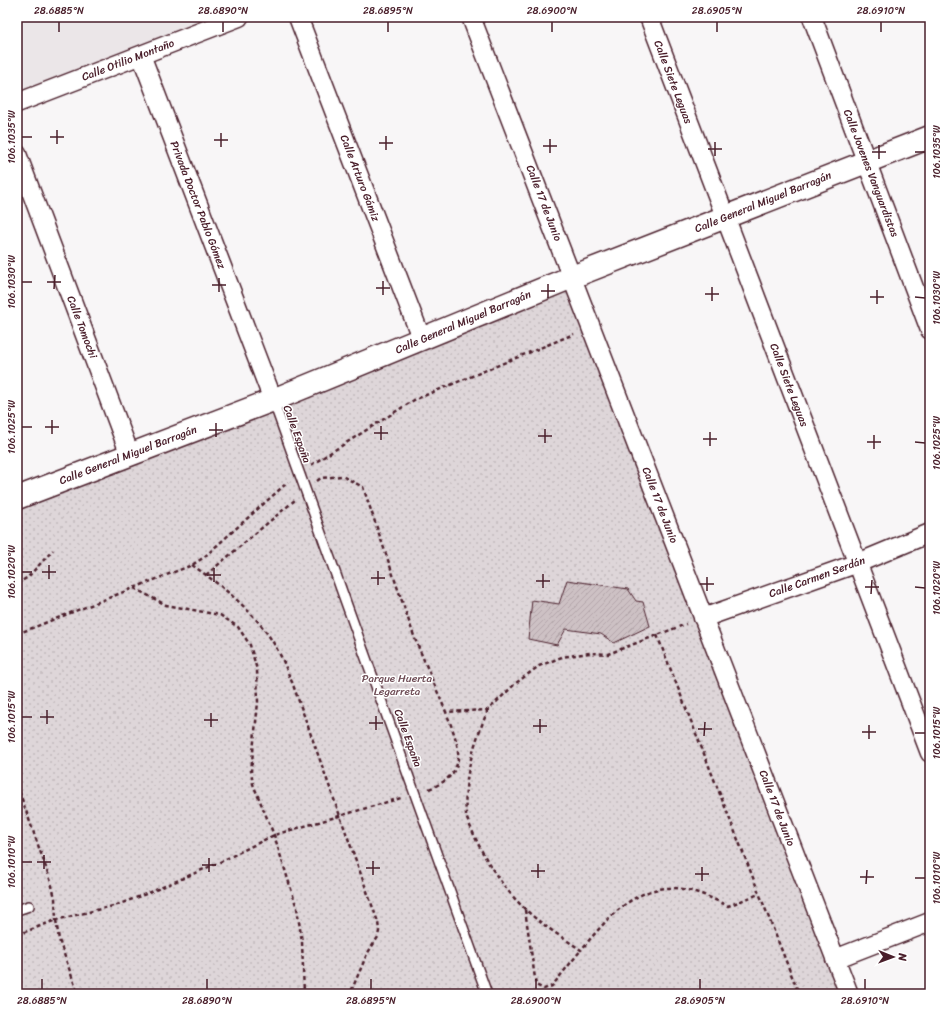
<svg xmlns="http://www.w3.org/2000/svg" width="947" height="1011" viewBox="0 0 947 1011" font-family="Sriracha,sans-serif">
  <defs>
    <pattern id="park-dots" width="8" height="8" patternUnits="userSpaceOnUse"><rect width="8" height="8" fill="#ded6d9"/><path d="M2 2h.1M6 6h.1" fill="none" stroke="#c0b7ba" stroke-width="1.8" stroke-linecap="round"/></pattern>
    <pattern id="building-hatch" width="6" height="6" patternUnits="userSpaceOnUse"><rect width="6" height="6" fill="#cdc1c4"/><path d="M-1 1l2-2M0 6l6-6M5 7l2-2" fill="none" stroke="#b2a5a9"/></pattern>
  </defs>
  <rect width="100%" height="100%" fill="#f8f6f7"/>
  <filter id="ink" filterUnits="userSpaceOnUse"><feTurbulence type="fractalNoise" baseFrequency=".025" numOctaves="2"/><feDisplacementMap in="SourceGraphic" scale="8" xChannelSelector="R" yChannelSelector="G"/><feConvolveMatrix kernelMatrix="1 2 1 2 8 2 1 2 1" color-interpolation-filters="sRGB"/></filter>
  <g filter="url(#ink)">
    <path fill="#ebe6e8" d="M17,17H239L17,104Z"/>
    <path fill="url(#park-dots)" stroke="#947a82" d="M572,277L849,994H17V498Z"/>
    <path fill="url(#building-hatch)" stroke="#4a1f2b" d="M567,580L628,589L636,601L643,602L650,626L614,643L601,634L566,629L557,645L528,639L532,600L559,604Z"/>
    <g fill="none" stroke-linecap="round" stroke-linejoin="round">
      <g stroke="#4a1f2b" stroke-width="12">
        <path id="lane" d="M273,400L487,994
          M17,910L29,906"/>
      </g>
      <g stroke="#4a1f2b" stroke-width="21">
        <path id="street" d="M298,17L422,340
          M471,17L849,994
          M649,17L930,753
          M812,17L930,330
          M141,55L273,400
          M17,103L239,17
          M17,154L130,455
          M703,618L858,563L930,533
          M835,959L930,922"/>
      </g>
      <g stroke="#4a1f2b" stroke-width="25">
        <path id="secondary" d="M17,498L273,400L572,277L930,137"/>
      </g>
      <path stroke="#4a1f2b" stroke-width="2.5" stroke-dasharray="4 3" stroke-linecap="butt" d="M311,465L414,400L574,334
        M317,481L321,478L342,476L363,487L415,639L446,712L488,710L516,683L539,666L562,657L590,653L608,654L686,624
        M192,565C225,588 259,615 278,651C284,661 287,672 292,682L378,922L379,931L378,937L367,954L350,994
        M206,575L295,500
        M17,584L28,577L53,550
        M134,588L166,605L220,615L238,627L250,645L257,670L258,702L251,771L253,784L274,835L297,908L302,942L304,994
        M17,634L192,565L203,558L288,482
        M657,635L799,994
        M488,710C474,743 463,777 466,814C466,818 469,823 471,828C483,857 501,886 524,908C540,924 562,937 581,950C610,915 643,875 695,892C706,895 717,901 728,906L759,894
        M17,785L51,882L55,898L56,920L117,905L151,892L218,863L274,835L401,798
        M429,789C471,772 459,746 446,712
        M525,910L536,985L544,989L552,986L581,950
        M17,935L56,920L59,940L78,994"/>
      <use href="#lane" stroke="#fff" stroke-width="9"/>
      <use href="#street" stroke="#fff" stroke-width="18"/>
      <use href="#secondary" stroke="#fff" stroke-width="22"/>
    </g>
  </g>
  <path fill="none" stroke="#4a1f2b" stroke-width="1.5" d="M59,32V22M223,32V22M388,32V22M552,32V22M717,32V22M881,32V22M22,137H32M50,137H64M214,140H228M379,143H393M57,144V130M543,146H557M221,147V133M708,149H722M386,150V136M872,152H886M915,152H925M550,153V139M715,156V142M879,159V145M22,282H32M47,282H61M212,285H226M376,288H390M54,289L55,275M541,291H555M219,292V278M705,294H719M383,295V281M870,297H884M915,297L925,298M548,298V284M712,301V287M877,304V290M22,427H32M45,427H59M209,430H223M374,433H388M52,434V420M538,436H552M216,437V423M703,439H717M381,440V426M867,442H881M915,442L925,443M545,443V429M710,446V432M874,449V435M22,572H32M42,572H56M207,575H221M371,578H385M49,579V565M536,581H550M214,582V568M700,584H714M378,585V571M865,587H879M915,587L925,588M543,588V574M707,591V577M871,594L872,580M22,717H32M40,717H54M204,720H218M369,723H383M47,724V710M533,726H547M211,727V713M698,729H712M376,730V716M862,732H876M540,733V719M915,733H925M704,736L705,722M869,739V725M22,862H32M37,862H51M202,865H216M366,868H380M44,869V855M531,871H545M209,872V858M695,874H709M373,875V861M860,877H874M538,878V864M915,878H925M702,881V867M866,884L867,870M42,989V979M207,989V979M371,989V979M536,989V979M700,989V979M865,989V979"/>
  <g text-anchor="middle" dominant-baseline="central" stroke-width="3" stroke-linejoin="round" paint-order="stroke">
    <g font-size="11" fill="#4a1f2b" stroke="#fff">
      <text transform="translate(128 60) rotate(-21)">Calle Otilio Montaño</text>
      <text transform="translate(673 82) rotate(69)">Calle Siete Leguas</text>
      <text transform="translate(871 173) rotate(69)">Calle Jovenes Vanguardistas</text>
      <text transform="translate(360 178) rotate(69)">Calle Arturo Gámiz</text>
      <text transform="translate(763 202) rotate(-22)">Calle General Miguel Barragán</text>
      <text transform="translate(544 203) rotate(69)">Calle 17 de Junio</text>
      <text transform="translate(198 205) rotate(69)">Privada Doctor Pablo Gómez</text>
      <text transform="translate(463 322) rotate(-23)">Calle General Miguel Barragán</text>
      <text transform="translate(82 327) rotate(69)">Calle Tomochi</text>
      <text transform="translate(789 385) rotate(69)">Calle Siete Leguas</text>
      <text transform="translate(297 434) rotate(70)">Calle España</text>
      <text transform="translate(128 455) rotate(-21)">Calle General Miguel Barragán</text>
      <text transform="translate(660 505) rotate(69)">Calle 17 de Junio</text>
      <text transform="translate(817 577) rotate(-20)">Calle Carmen Serdán</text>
      <text transform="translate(408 738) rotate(70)">Calle España</text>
      <text transform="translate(777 808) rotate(69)">Calle 17 de Junio</text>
    </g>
    <g font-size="11" fill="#6f4d56" stroke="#fff">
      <text x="397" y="678">Parque Huerta<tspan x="397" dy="13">Legarreta</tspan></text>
    </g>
  </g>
  <rect width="947" height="1011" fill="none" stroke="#fff" stroke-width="44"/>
  <g transform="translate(893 957) rotate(91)" stroke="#ffffff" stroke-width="3" paint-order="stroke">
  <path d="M0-3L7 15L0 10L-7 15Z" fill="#4a1f2b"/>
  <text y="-6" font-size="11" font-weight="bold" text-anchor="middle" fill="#4a1f2b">N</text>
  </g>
  <rect x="22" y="22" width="903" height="967" fill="none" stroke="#4a1f2b" stroke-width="1.5"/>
  <g font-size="10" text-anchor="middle" fill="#4a1f2b">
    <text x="59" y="14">28.6885°N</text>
    <text x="223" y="14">28.6890°N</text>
    <text x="388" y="14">28.6895°N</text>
    <text x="552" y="14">28.6900°N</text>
    <text x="717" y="14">28.6905°N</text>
    <text x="881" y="14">28.6910°N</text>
    <text transform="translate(11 137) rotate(-90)" y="4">106.1035°W</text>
    <text transform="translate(936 152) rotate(-90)" y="4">106.1035°W</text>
    <text transform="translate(11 282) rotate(-90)" y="4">106.1030°W</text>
    <text transform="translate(936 298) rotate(-90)" y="4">106.1030°W</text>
    <text transform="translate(11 427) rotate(-90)" y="4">106.1025°W</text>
    <text transform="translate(936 443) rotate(-90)" y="4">106.1025°W</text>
    <text transform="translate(11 572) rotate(-90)" y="4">106.1020°W</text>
    <text transform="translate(936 588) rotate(-90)" y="4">106.1020°W</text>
    <text transform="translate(11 717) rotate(-90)" y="4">106.1015°W</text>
    <text transform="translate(936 733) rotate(-90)" y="4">106.1015°W</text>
    <text transform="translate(11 862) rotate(-90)" y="4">106.1010°W</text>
    <text transform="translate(936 878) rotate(-90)" y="4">106.1010°W</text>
    <text x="42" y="1004">28.6885°N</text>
    <text x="207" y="1004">28.6890°N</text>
    <text x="371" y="1004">28.6895°N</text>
    <text x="536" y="1004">28.6900°N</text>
    <text x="700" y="1004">28.6905°N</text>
    <text x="865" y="1004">28.6910°N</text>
  </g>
</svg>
